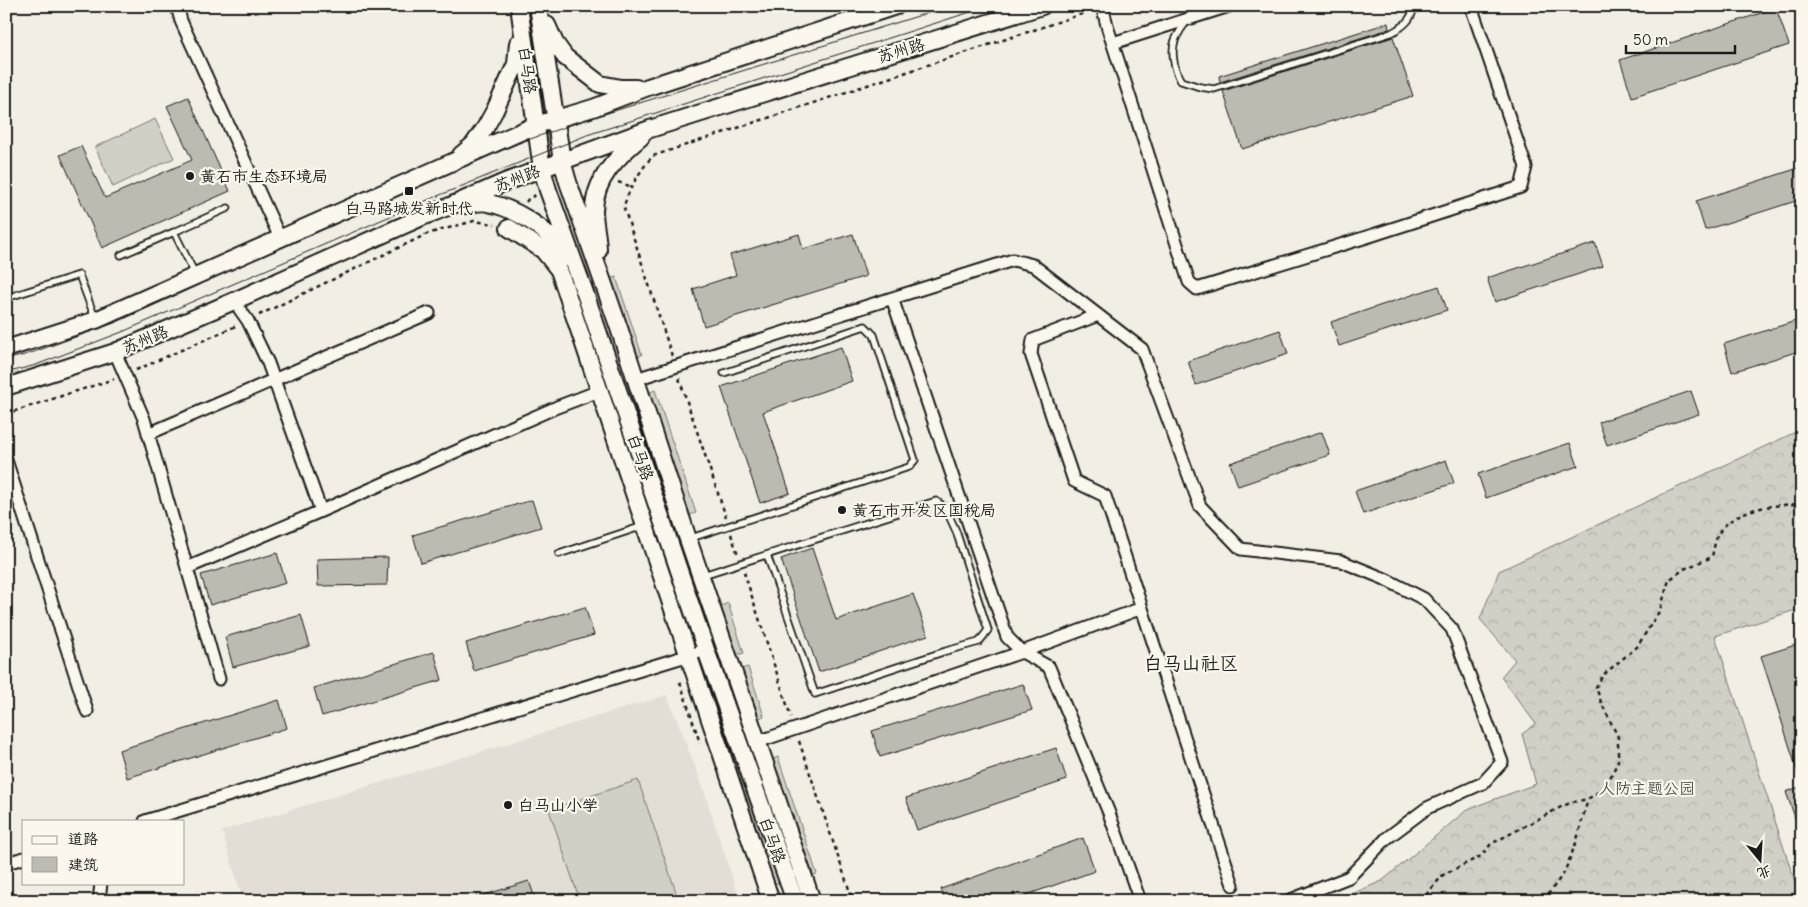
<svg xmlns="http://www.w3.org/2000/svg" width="1808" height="907" viewBox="0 0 1808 907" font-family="Delius,'LXGW WenKai TC',sans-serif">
  <defs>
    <pattern id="forest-crowns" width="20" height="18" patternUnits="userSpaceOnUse" patternTransform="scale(1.25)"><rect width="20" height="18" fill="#d2cfc6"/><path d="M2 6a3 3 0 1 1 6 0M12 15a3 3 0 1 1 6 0" fill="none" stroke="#b4b1aa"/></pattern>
  </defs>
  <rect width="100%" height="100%" fill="#f2eee4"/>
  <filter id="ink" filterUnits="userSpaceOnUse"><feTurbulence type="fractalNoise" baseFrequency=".02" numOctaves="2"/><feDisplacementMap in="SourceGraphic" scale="10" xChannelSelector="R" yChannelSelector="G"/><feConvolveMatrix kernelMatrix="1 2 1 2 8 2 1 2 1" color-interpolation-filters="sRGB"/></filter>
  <g filter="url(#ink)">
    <path fill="#e2ded5" d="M667,695L700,779L740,901H243L222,831Z"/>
    <path fill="#d2cfc6" stroke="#777671" d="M155,119L174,158L113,187L95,147Z
      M616,277L642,355L635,358L608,279Z
      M580,290L651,497L644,499L572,293Z
      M655,390L696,513L688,516L648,393Z
      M728,603L744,653L736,655L721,606Z
      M748,667L764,716L756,719L741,669Z
      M714,683L781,882L773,884L706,686Z
      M778,757L817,874L809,876L771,760Z
      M638,780L679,901H580L549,810Z"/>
    <path fill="url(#forest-crowns)" stroke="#777671" d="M1802,429V608L1715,636L1801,901H1335L1382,881L1468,809L1536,784L1522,734L1536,724L1501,677L1515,660L1480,619L1499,571Z"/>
    <path fill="#bdbab1" stroke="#1c1c1c" d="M1776,8L1789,45L1632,97L1620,60Z
      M1388,23L1389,29L1220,82L1219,76Z
      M1393,37L1413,96L1242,149L1223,91Z
      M188,97L230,191L102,248L60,155L81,146L105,198L192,160L167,106Z
      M1802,167V199L1705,230L1696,201Z
      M799,234L803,249L853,234L866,276L704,326L693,289L736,275L730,255Z
      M1595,243L1603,266L1495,302L1487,278Z
      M1439,286L1447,310L1339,346L1331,322Z
      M1802,319V350L1732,372L1724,344Z
      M1280,330L1288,354L1196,385L1188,361Z
      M841,347L852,381L763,412L790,493L760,503L721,387Z
      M1691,391L1699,414L1607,445L1599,422Z
      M1322,432L1330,455L1238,486L1230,463Z
      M1570,443L1578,466L1486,498L1478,474Z
      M1446,460L1454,483L1363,514L1355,491Z
      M532,500L541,527L421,563L413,535Z
      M812,548L836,620L913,594L928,635L819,672L781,559Z
      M277,553L286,583L210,605L201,575Z
      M388,557L387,585L318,586L317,559Z
      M585,607L594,635L474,671L466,643Z
      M301,615L310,646L233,667L225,637Z
      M1802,643V775L1799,776L1761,656Z
      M434,652L442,680L322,716L314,688Z
      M1023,684L1032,710L880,757L872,731Z
      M279,700L287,728L127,778L119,750Z
      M1056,748L1067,780L917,830L906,798Z
      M1802,786V832H1800L1786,792Z
      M1083,838L1095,871L1009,901H945L941,889Z
      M529,881L536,901H476L475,898Z"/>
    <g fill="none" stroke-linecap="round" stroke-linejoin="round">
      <g stroke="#1c1c1c" stroke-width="9">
        <path id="lane" d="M1187,21C1183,26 1179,32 1176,38C1170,51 1174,69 1181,81L1200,87L1214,89L1391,33C1403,27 1412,20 1414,6
          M121,255L174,232
          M195,274L174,232L228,208
          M6,298L79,275L95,318
          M691,538L909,467L915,460L874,335L865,326L724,373
          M559,554L643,526
          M703,575L936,501L945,507L956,531L988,630L979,642L946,651L815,694L767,555"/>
      </g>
      <g stroke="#1c1c1c" stroke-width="15">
        <path id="street" d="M177,6L181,21L280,238
          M1102,6L1108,29L1189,282L1197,289L1370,236L1521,187L1526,167L1471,6
          M1113,43L1229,6
          M234,301L248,321L268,363L321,511
          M1098,315L1033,340L1031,354L1074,481L1105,496L1233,885
          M115,352L144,419L219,679
          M636,379L1013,260L1033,265L1142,349L1200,506L1241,549L1341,561L1385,579L1424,599L1452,629L1502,762L1483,783L1427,808L1387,838L1349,877L1288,901
          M148,434L429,313
          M6,460L87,711
          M187,568L321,511L557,407L599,391
          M1022,652L1049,667L1109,813L1140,901
          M1022,652L1142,608
          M757,742L1022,652L1007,637L892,298
          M145,821L706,650
          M6,863L24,858
          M99,901L101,883"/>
      </g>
      <g stroke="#1c1c1c" stroke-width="20">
        <path id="secondary" d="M519,6L542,169L548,190L584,290L706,650L795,901
          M538,6L562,161L568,182L619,328L688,539L812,901
          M547,25L555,43L565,57L600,84L621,88H636
          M461,155L473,145L485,128L495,110L516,64L518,43
          M465,205C472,204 481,201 488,203C516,208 554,233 568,258
          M509,228L543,250L559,270L771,901
          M598,251C598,237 594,224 594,211C594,179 618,156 641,137
          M6,349L96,320L536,125L593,108L648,87L896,6
          M6,387L115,352L234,301L422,217L450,206L505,182L650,129L1042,6"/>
      </g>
      <path stroke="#1c1c1c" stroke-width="2.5" stroke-dasharray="4 4" stroke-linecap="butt" d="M1801,6L1802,8
        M618,182L632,187
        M526,202L529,198L536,195
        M259,315L427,234L474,221L495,224
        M672,356L624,208C626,193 642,167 653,156L1091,11
        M136,370L236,326
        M679,378L726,517
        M6,414L114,379
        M731,534L738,555
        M744,572L791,717
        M680,682L700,743
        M799,741L853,901
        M1421,901L1443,875L1481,856L1491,844L1561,807L1573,802L1588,799L1606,787L1618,761V737L1601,702L1596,687L1603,675L1637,647L1660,610L1669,580L1684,569L1712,557C1714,548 1715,539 1720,531C1738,507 1773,505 1800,504L1802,502
        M1543,901L1564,873L1576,843L1588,799"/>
      <use href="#lane" stroke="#fbf7ec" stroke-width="5.5"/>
      <use href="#street" stroke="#fbf7ec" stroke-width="11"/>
      <use href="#secondary" stroke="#fbf7ec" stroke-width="16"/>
      <path stroke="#1c1c1c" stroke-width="1" d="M6,360L28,354L117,322L295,241L516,144L582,121L950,6
        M6,373L36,365L122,332L423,202L587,135L989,6"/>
    </g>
  </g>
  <g fill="#1c1c1c" stroke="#fbf7ec" stroke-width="2">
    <circle cx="190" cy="176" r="5"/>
    <rect x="404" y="186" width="10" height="10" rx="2.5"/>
    <circle cx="842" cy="510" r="5"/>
    <circle cx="508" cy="805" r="5"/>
  </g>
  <g text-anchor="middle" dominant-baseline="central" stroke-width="4.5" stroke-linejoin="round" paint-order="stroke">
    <g font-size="16" fill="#1c1c1c" stroke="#fbf7ec">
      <text transform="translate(901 50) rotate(-17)">苏州路</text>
      <text transform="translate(528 70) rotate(82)">白马路</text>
      <text transform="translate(517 178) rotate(-21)">苏州路</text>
      <text transform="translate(145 339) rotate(-23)">苏州路</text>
      <text transform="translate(641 457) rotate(71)">白马路</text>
      <text transform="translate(773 840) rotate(71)">白马路</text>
    </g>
    <g font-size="16" fill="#1c1c1c" stroke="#fbf7ec" text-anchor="start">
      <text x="200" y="176">黄石市生态环境局</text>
      <text x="409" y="208" text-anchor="middle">白马路城发新时代</text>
      <text x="852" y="510">黄石市开发区国税局</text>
      <text x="518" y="805">白马山小学</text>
    </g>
    <g font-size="16" fill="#53524f" stroke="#fbf7ec">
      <text x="1647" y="788">人防主题公园</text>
    </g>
    <g font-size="19" fill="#1c1c1c" stroke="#fbf7ec">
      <text x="1191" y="663">白马山社区</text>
    </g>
  </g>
  <rect width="1808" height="907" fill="none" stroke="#fbf7ec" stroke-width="25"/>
  <rect x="12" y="12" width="1783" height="882" fill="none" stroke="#1c1c1c" stroke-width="2" filter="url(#ink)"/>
  <rect x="22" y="820" width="162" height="65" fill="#fbf7ec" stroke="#a29f99"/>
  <rect x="32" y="836" width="25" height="8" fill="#fbf7ec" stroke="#a29f99"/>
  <text x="68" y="844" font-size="15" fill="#1c1c1c">道路</text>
  <rect x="32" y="857" width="25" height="15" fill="#bdbab1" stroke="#a29f99"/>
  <text x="68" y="870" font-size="15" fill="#1c1c1c">建筑</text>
  <g transform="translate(1760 860) rotate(162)" stroke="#fbf7ec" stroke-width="4" paint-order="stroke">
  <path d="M0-4L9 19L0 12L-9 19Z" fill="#1c1c1c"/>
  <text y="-8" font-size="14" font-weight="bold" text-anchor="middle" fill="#1c1c1c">北</text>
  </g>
  <path d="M1626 45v8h109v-8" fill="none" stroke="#1c1c1c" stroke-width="2.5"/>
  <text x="1633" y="45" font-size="15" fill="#1c1c1c" stroke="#fbf7ec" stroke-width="4" paint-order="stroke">50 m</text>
</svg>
